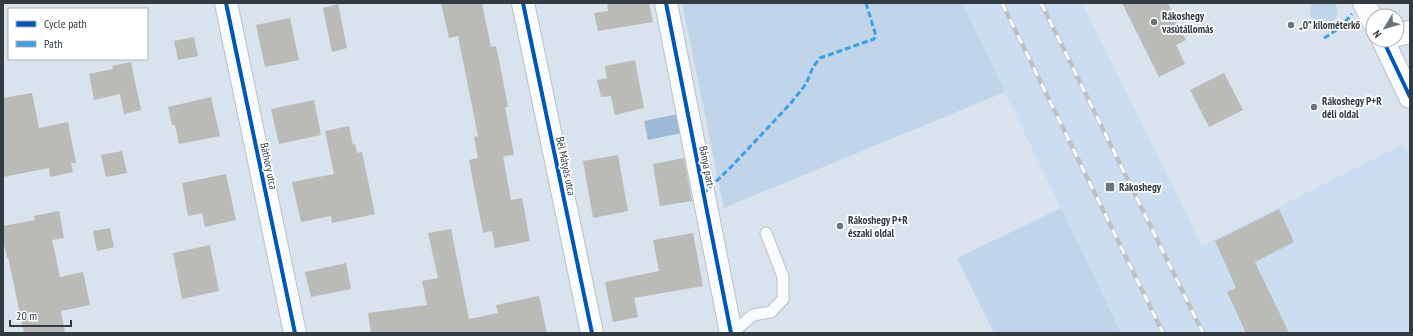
<svg xmlns="http://www.w3.org/2000/svg" width="1413" height="336" viewBox="0 0 1413 336" font-family="'PT Sans Narrow',sans-serif">
  <rect width="100%" height="100%" fill="#d8e3ee"/>
  <path fill="#cbdef1" d="M962,3H1082L1202,246L1403,144L1410,162V333H1121Z"/>
  <path fill="#c1d5ea" d="M682,3H962L1005,92L724,208Z
    M1312,3H1335C1349,29 1300,33 1312,3Z
    M1061,208L1121,333H994L957,258Z"/>
  <path fill="#9cbad8" d="M678,114L682,133L648,140L644,121Z"/>
  <path fill="#babab6" d="M441,3H482L491,47L496,46L502,75L508,107H505L514,155L503,156L511,200L522,198L530,241L495,248L492,231L483,233L469,160L478,158L474,137L478,136L458,36L449,38Z
    M607,3H649L653,22L598,31L594,13L608,11Z
    M1122,3H1168L1186,40L1176,45L1185,64L1159,77Z
    M338,4L347,48L332,52L323,8Z
    M290,18L299,60L265,67L256,25Z
    M194,37L198,56L178,60L174,41Z
    M635,60L644,108L615,115L611,96L601,97L597,80L607,78L605,66Z
    M131,62L141,110L124,114L120,94L94,100L89,74L113,69L112,66Z
    M1224,73L1243,110L1209,127L1190,90Z
    M32,93L39,128L68,122L76,163H71L73,172L50,177L49,168L3,177V98Z
    M211,97L220,136L179,144L175,125H172L168,107Z
    M314,100L321,135L279,144L271,109Z
    M349,126L353,145L355,144L357,153L362,152L375,214L332,223L331,216L301,222L292,182L334,174L325,131Z
    M122,151L127,173L106,177L101,155Z
    M618,155L628,211L593,218L583,161Z
    M684,158L692,201L660,206L653,164Z
    M226,174L236,220L205,227L202,213L188,216L182,183Z
    M1279,209L1294,242L1255,262L1289,333H1246L1227,292L1236,288L1215,241Z
    M59,211L64,238L52,240L60,277L83,272L90,305L61,311L65,333H24L8,257L7,258L3,238V226L35,220L34,216Z
    M110,228L114,247L97,251L93,231Z
    M451,229L469,319L498,313L496,305L539,296L547,333H371L368,313L427,305L422,281L438,278L428,233Z
    M693,233L703,286L634,298L638,317L613,322L605,282L659,271L653,240Z
    M210,245L219,291L182,299L173,253Z
    M346,263L351,289L311,297L305,272Z"/>
  <g fill="none" stroke-linecap="round" stroke-linejoin="round">
    <g stroke="#b7c0c9" stroke-width="13">
      <path id="service" d="M732,333L753,315L771,312L783,299V277L766,233"/>
    </g>
    <g stroke="#b7c0c9" stroke-width="24">
      <path id="minor" d="M226,3L295,333
        M523,3L592,333
        M666,3L731,333"/>
    </g>
    <g stroke="#b7c0c9" stroke-width="24">
      <path id="tertiary" d="M1364,3L1373,21
        M1397,35L1410,32
        M1383,40L1410,97"/>
    </g>
    <use href="#service" stroke="#f9fbfc" stroke-width="11"/>
    <use href="#minor" stroke="#f9fbfc" stroke-width="22"/>
    <use href="#tertiary" stroke="#f9fbfc" stroke-width="22"/>
    <g stroke="#bec1c4" stroke-width="4.5">
      <path id="rail" d="M1002,3L1163,333
        M1041,3L1203,333"/>
    </g>
    <use href="#rail" stroke="#fff" stroke-width="3" stroke-dasharray="9" stroke-linecap="butt"/>
    <path stroke="#3e9ee3" stroke-width="3" stroke-dasharray="6 3" stroke-linecap="butt" d="M1324,38C1335,32 1343,25 1352,14
      M703,194L732,166L791,103L806,84L813,67L820,58L874,39L876,36L866,3"/>
    <g stroke="#fff" stroke-width="6">
      <path id="cycleway" d="M226,3L295,333
        M523,3L592,333
        M666,3L731,333
        M1383,40L1410,97"/>
    </g>
    <use href="#cycleway" stroke="#0057b8" stroke-width="4"/>
  </g>
  <g fill="#6c757e" stroke="#fff" stroke-width="1.5">
    <circle cx="1154" cy="22" r="4"/>
    <circle cx="1291" cy="25" r="4"/>
    <circle cx="1314" cy="107" r="4"/>
    <rect x="1105" y="182" width="10" height="10" rx="2"/>
    <circle cx="840" cy="226" r="4"/>
  </g>
  <g text-anchor="middle" dominant-baseline="central" stroke-width="3.5" stroke-linejoin="round" paint-order="stroke">
    <g font-size="11" font-weight="bold" fill="#323a42" stroke="#fff" text-anchor="start">
      <text x="1162" y="16">Rákoshegy<tspan x="1162" dy="13">vasútállomás</tspan></text>
      <text x="1299" y="25">„0” kilométerkő</text>
      <text x="1322" y="101">Rákoshegy P+R<tspan x="1322" dy="13">déli oldal</tspan></text>
      <text x="1119" y="187">Rákoshegy</text>
      <text x="848" y="220">Rákoshegy P+R<tspan x="848" dy="13">északi oldal</tspan></text>
    </g>
    <g font-size="11" fill="#323a42" stroke="#fff">
      <text transform="translate(269 166) rotate(78)">Báthory utca</text>
      <text transform="translate(566 166) rotate(78)">Bél Mátyás utca</text>
      <text transform="translate(707 166) rotate(79)">Bánya part</text>
    </g>
  </g>
  <rect width="1413" height="336" fill="none" stroke="#323a42" stroke-width="8"/>
  <rect x="8" y="8" width="140" height="52" fill="#ffffff" stroke="#adb0b3"/>
  <rect x="16" y="21" width="20" height="6" fill="#0057b8" stroke="#adb0b3"/>
  <text x="44" y="28" font-size="12" fill="#323a42">Cycle path</text>
  <rect x="16" y="41" width="20" height="6" fill="#3e9ee3" stroke="#adb0b3"/>
  <text x="44" y="48" font-size="12" fill="#323a42">Path</text>
  <g transform="translate(1385 28) rotate(232)"><circle r="19" fill="#ffffff" stroke="#adb0b3"/>
  <path d="M0-3L7 15L0 10L-7 15Z" fill="#6c757e"/>
  <text y="-6" font-size="11" font-weight="bold" text-anchor="middle" fill="#323a42">N</text>
  </g>
  <path d="M10 320v6h61v-6" fill="none" stroke="#323a42" stroke-width="2"/>
  <text x="16" y="320" font-size="12" fill="#323a42" stroke="#ffffff" stroke-width="3" paint-order="stroke">20 m</text>
</svg>
